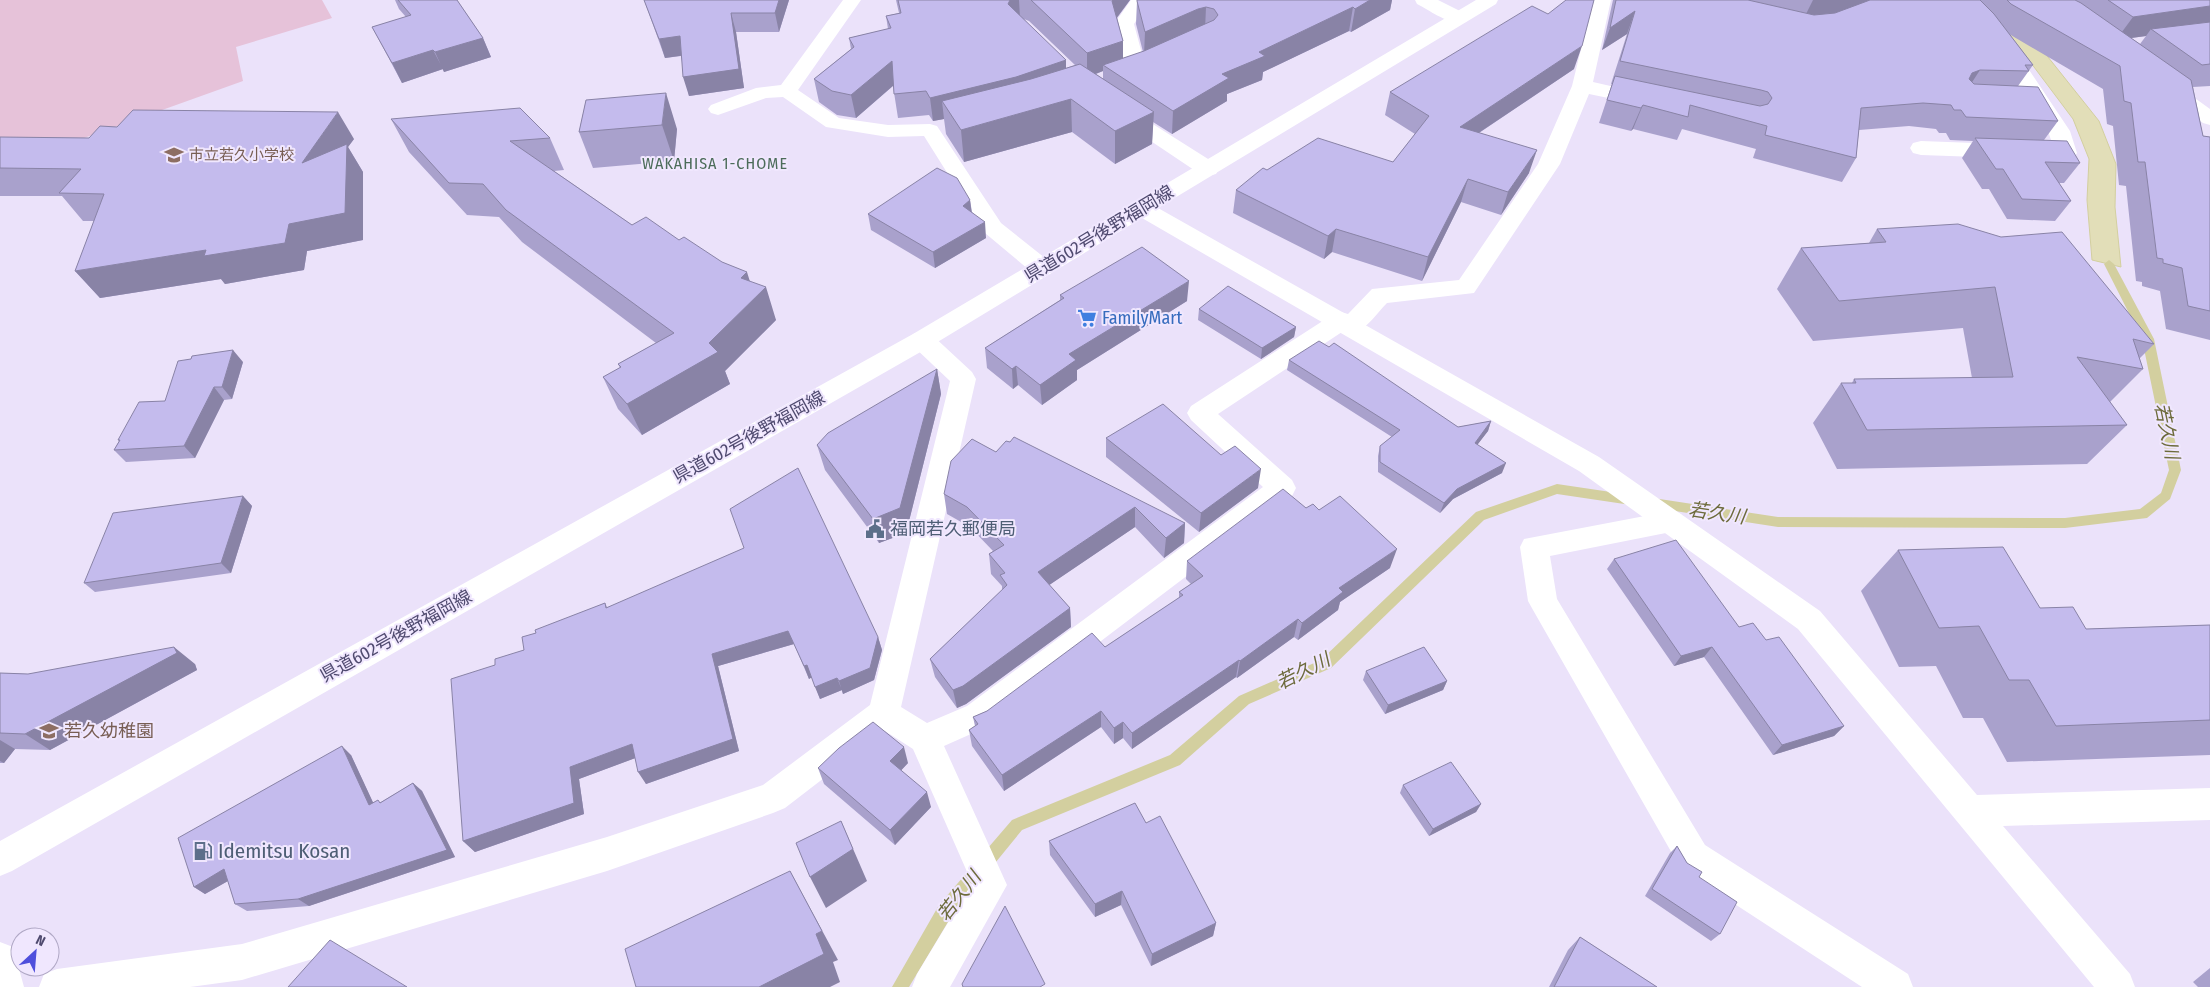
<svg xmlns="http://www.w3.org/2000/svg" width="2210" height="987" viewBox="0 0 2210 987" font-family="'Fira Sans Condensed','Noto Sans JP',sans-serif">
  <rect width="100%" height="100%" fill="#ebe2fa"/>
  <path fill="#e6c2d9" d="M0,0H322L332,18L236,47L243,81L45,152L0,151Z"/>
  <path fill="#e2deb8" stroke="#d3cf9f" d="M2004,27L2044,52L2099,121L2116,164L2115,207L2121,267L2092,260L2087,200L2089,159L2073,119Z"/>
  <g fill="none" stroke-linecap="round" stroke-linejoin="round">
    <path fill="#d3cf9f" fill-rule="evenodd" d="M2109,260L2114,264L2154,339L2181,470L2170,499L2147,518L2065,528L1778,527L1649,507L1647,503L1649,499L1653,498L1778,517L2065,518L2140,509L2161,493L2169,470L2142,339L2104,264Z
      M1557,484L1631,495L1635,496L1637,500L1635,504L1631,505L1557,494L1484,520L1331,668L1249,704L1180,765L1022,830L951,917L909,987H892L939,905L1012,820L1170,755L1239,696L1321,660L1476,512Z"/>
    <path fill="#fff" fill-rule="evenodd" d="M843,0H861L798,90L839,118L888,125L930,124L937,126L1001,223L1050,262L1054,268L1050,274L1042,276L1034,274L985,233L924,136L888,137L826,127L783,97L766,98L718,115L711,113L708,109L711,105L756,88L781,85Z
      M1131,0H1155L1153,4L1145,7L1134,24L1146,69C1140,78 1117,83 1107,80L1104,76L1107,72L1125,66L1114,24Z
      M1415,0H1438L1466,14L1468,18L1466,22C1450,26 1431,11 1417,4Z
      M1593,0H1611L1593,82L1654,96L1657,100L1654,104L1647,106L1589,94L1560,164L1474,293L1387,303C1374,316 1362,338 1342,332L1218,414L1292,480L1296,488L1292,496L989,726L944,746L1007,885L950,987H912L917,974L972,883L913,749L885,731L785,808L773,813L607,871L242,980L190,987H39L44,974L57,969L242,944L607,837L763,785L870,705L950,381L913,346L910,340L913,334L922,331L931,334L972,372L976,379L901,707L927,723L967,706L1263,487L1191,420L1187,413L1191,406L1332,315L1341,312L1348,314L1372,289L1459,280L1538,164L1572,86Z
      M2004,41L2011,43L2070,131L2077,153L2074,158L2066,160L1921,155L1913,153L1910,148L1913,143L1921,141L2053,146L2048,131L1994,47L1997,43Z
      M2167,81L2174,83L2210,109V125L2203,123L2160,91L2157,87L2160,83Z
      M1122,107L1129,109L1216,164L1219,169L1216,174L1208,176L1200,174L1115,117L1112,113L1115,109Z
      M1671,511L1681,514L1685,522L1681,530L1550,556L1557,599L1705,845L1908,974L1913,987H1862L1681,869L1533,610L1528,601L1520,547L1524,539Z
      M0,942L13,947L24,987H0Z"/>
    <path fill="#fff" fill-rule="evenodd" d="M1476,0H1498L1496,4L1158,208L1599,457L1820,611L1977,795L2210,788V820L2003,826L2130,974L2135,987H2094L1798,629L1579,471L1142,218L931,346L12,871L0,876V841L913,334Z"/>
  </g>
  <path fill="#a9a1cc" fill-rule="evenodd" d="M395,0H457L483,38L491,57L444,72L443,69L402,83L372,27L406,17L399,9Z
    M644,0H789L779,32H736L744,88L689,96L681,56L665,58Z
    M896,0H1130L1117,18L1123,41V58L1143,52L1136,24L1137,1L1392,0L1390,10L1351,32L1349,31L1263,72L1262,80L1227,94V101L1172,134L1153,122L1152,144L1115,164L1072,132L964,162L946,134L944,119L933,121L929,115L898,118L893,86L856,118L837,115L819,102L814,79L851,49L849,38L888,29L886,16L899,13ZM1024,19L1029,21L1075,65L1066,68ZM1103,71V79L1096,74Z
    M1613,0H2210V86L2193,87L2203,136L2210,137V340L2166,329L2160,291L2142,286V282L2136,281L2126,186L2119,185L2113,126L2107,124L2103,89L2009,34L2033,65L2018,86L2058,121L2044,140L2080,163L2064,183H2059L2071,201L2055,221L2007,219L1989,189H1982L1962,158L1973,141L1950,140L1946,133H1939L1936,129L1909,126L1859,130L1856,158L1842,182L1753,158L1756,149L1682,129L1677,140L1633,129L1631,131L1599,123L1612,84H1611L1627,34L1602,50ZM2146,36L2140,44L2131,38Z
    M1548,14L1574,69L1479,133L1529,173L1501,215L1461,202L1422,281L1332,252L1324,259L1233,213L1236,190L1267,170L1393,162L1415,134L1385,115L1390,92Z
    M586,100L677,129L674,161L593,168L579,132Z
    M391,119L550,138L564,170L554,171L632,225L679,240L750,281L776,320L725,371L730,384L642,435L618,409L603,377L620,368L618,364L656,343L522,242L499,217L467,215L409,152Z
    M0,137L89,138L354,139L348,147L363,172V240L307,251L304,270L225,284L221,279L100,298L75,271L94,221H83L62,196H0Z
    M970,200L972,212L986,238L935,268L871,230L868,214Z
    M1877,229L2154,344L2139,359L2143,369L2110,402L2127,425L2087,464L1837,469L1813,423L1841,383H1852L1854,379L1972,378L1963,328L1813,341L1777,289L1801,248L1869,243Z
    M1060,295L1187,301L1077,370V380L1042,405L1018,385L1013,389L987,368L985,348L1060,300Z
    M1199,309L1296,327L1294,337L1261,359L1198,320Z
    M1329,347L1458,427L1491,421L1488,431L1477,445L1502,473L1453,499L1440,513L1378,472V456L1380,446L1392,437L1287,370L1289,360Z
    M243,362L232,399L224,400L195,458L126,462L114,450L119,441L118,440L165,401Z
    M937,369L941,394L906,533L879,543L825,470L817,445Z
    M1106,438L1221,455L1258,488L1199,532L1106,457Z
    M996,452L1185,523L1184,543L1164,558L1135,527L1049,585L1070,608L1071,627L966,704L957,708L935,677L930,659L1002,590V586L991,574L989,554L993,551L970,527L947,514L944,494Z
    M243,496L252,506L231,573L95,592L84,583Z
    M1306,508L1319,510L1390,568L1340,602L1338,610L1298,640L1294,637L1237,678L1236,677L1132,749L1123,738L1114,744L1101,727L1004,791L972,746L969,730L975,726L973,717L987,711L1105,647L1179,598V592L1191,584L1186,579L1187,561Z
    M1898,550L2040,608L2086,629L2210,625V755L2007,762L1983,718H1963L1936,666L1899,667L1861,591Z
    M1614,559L1739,627L1766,640L1844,726L1834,736L1773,755L1704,657L1674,666L1607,569Z
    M605,603L607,607L878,637L882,650L874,680L843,694L842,690L820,699L812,677L809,679L794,644L718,666L739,751L646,784L635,758L579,779L584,814L475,852L463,841L495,665L524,650L536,633Z
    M195,664L197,670L50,750L15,749L4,763H0V673L28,674Z
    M1366,671L1447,681L1443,690L1385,714L1363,680Z
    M351,755L373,803L381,802L413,783L422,791L455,857L309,906L247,911L235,904L228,881L205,894L194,887Z
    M908,763L901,770L931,807L895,845L824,784L818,768Z
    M1403,785L1481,804L1476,812L1429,836L1400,793Z
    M1146,823L1216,923L1213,936L1151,966L1121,905L1095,917L1050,855L1049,841Z
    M1677,846L1687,863L1699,877L1720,934L1711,941L1645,896L1670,853Z
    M1580,937L1657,987H1549L1568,950Z
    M2210,968V987H2198L2193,982Z"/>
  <path fill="#8983a6" d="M779,0H789L779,32L775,13Z
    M1010,0H1019L1020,18L1008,4Z
    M1113,0H1130L1112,24V1Z
    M1370,0H1392L1390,10L1351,32L1355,9Z
    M1813,0H1872L1820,19L1802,22Z
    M2210,6V27L2151,29L2146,36L2116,40L2133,17Z
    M1206,7L1205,30L1144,55L1145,32L1198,9Z
    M1353,7L1349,31L1263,72L1262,80L1227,94V101L1172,134L1173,111L1222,74L1259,52Z
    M1635,11L1627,34L1602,50L1610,28Z
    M731,13L736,32L744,88L689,96L683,77Z
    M680,36L686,55L665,58L659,39Z
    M483,38L491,57L444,72L435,52Z
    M1123,41V65H1103V71L1087,77V53Z
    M1582,46L1574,69L1453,150L1460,127Z
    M433,50L443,69L402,83L392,63Z
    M1066,60V83L942,101L944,119L933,121L930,98Z
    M892,61L895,84L856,118L851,95Z
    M1980,70L1965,93L1958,96L1972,73Z
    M666,93L677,129L674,161L662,125Z
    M1071,99L1072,132L964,162L961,130Z
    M1643,105L1633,129L1631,131L1641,108Z
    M338,112L354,139L348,147L363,172V240L307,251L304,270L225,284L221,279L100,298L75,271L206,250L302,163Z
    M1154,112L1152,144L1115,164V131Z
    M1537,150L1529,173L1501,215L1508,192Z
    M1468,179L1461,202L1422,281L1428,257Z
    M970,200L972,216L963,206Z
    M985,222L986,238L935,268L933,252Z
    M1336,229L1332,252L1324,259L1328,236Z
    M747,272L755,298L766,287L776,320L725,371L730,384L642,435L627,404L709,343L741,278Z
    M1189,281L1187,301L1077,370V380L1042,405L1040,385L1069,354Z
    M1296,327L1294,337L1261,359L1262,348Z
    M233,350L243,362L232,399L222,387Z
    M1016,366L1018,385L1013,389L1012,369Z
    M937,369L941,394L906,533L879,543L873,519Z
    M214,387L224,400L195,458L184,446Z
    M1491,421L1488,431L1471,453L1475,443Z
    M1506,463L1502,473L1453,499L1440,513L1444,503L1457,489Z
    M1261,469L1258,488L1199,532L1201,513Z
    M243,496L252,506L231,573L221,563Z
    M1135,507V527L1039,592L1038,572Z
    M1185,523L1184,543L1164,558L1166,538Z
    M1397,549L1390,568L1340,602L1338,610L1298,640L1302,623L1339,588Z
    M1070,608L1071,627L966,704L957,708L953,690Z
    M1298,619L1294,637L1237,678L1240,661Z
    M788,631L794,644L718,666L739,751L646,784L638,772L712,654Z
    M878,637L882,650L874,680L843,694L839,681Z
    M174,647L195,664L197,670L50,750L25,734Z
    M1712,647L1704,657L1674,666L1681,656Z
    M1239,660L1236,677L1132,749V733Z
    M807,665L812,677L809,679L804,666Z
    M837,678L842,690L820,699L815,687Z
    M1447,681L1443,690L1385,714L1388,705Z
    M1101,711V727L1004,791L1002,775Z
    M1123,722V738L1114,744V728Z
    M1844,726L1834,736L1773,755L1782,745Z
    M0,740L15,749L4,763L0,761Z
    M632,744L641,756L579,779L584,814L475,852L463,841L570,767Z
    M342,746L351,755L378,813L369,805Z
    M904,747L908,763L895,777L890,761Z
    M413,783L422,791L455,857L309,906L298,899Z
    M927,792L931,807L895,845L890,830Z
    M1481,804L1476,812L1429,836L1433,829Z
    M841,821L867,881L826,908L810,877Z
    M224,869L235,877L205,894L194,887Z
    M790,871L838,960L833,962L840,982L830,987H759Z
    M1122,891L1121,905L1095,917V904Z
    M1216,923L1213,936L1151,966L1152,954Z"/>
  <path fill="#c4bbed" stroke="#8983a6" d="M398,0H457L483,38L435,52L433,50L392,63L372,27L411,15Z
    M644,0H779L775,13H731L739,69L683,77L680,36L659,39Z
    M898,0H1010L1008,4L1066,60L1016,77L930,98L926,91L894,94L892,61L851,95L832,91L814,79L854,47L849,38L891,28L886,16L901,13Z
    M1031,0H1113L1112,1L1123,41L1087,53Z
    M1137,0H1370L1355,9L1353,7L1259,52L1265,56L1222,74L1229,78L1173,111L1103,65L1144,51L1214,20L1218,15L1214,9L1206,7L1198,9L1145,32L1137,1Z
    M1566,0H1594L1582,46L1460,127L1537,150L1508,192L1468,179L1428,257L1336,229L1328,236L1236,190L1263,168L1267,170L1318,138L1393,162L1429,116L1390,92L1532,6L1548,14Z
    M1616,0H1748L1814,15L1835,13L1870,0H1980L1994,14L2033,65H2025L2029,71L1980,70L1972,73L1969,79L1974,84L2038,87L2058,121L1966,117L1961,110H1954L1951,105L1923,103L1861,108L1856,158L1765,135L1767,126L1690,105L1688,117L1643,105L1641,108L1607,100L1615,76L1760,106L1768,104L1772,98L1768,92L1761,90L1620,61L1635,11L1610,28Z
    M2007,0H2075L2081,3L2191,80L2203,136L2210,137V311L2188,306L2182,268L2163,263V259L2157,258L2145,162H2138L2131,103L2124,101L2120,66L2011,4Z
    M2108,0H2210V6L2133,17Z
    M2210,22V64L2202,65L2151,29Z
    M1080,64L1154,112L1115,131L1071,99L961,130L942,101L1031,79Z
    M666,93L662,125L579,132L586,100Z
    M520,108L550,138L510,141L632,225L646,217L679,240L684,237L722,262L747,272L741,278L766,287L709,343L718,352L627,404L603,377L621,367L618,364L674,333L506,210L483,184L449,183L391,119Z
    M133,110L338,112L302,163L347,144L345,213L289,224L285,243L204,256L206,250L75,271L104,194L59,193L81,169L0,168V137L89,138L100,126L117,127Z
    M1975,138L2067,141L2080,163L2045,162L2071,201L2022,199L2003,169H1996Z
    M937,168L957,178L970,200L963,206L985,222L933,252L868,214Z
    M1958,224L2001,237L2062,232L2154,344L2133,339L2143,369L2077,357L2127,425L1867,430L1841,383H1856L1854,379L2013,377L1995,287L1839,301L1801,248L1886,242L1877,229Z
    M1142,247L1189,281L1069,354L1076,360L1040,385L1016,366L1012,369L985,348L1064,298L1060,295Z
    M1228,286L1296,327L1262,348L1199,309Z
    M1319,341L1329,347L1334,343L1458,427L1491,421L1475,443L1506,463L1457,489L1444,503L1380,462V446L1400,430L1289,360Z
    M233,350L222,387H214L184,446L114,450L120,440H118L139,402L165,401L178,361L191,359L192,356Z
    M937,369L900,508L873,519L817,445L828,433Z
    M1163,404L1221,455L1235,446L1261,469L1201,513L1106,438Z
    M1014,437L1185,523L1166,538L1135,507L1038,572L1070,608L963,686L953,690L930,659L1007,585L1000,575L1005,573L989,554L1004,545L967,507L944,494L951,461L972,439L996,452L1006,441L1010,442Z
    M798,468L878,637L870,668L839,681L837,678L815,687L807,665L804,666L788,631L712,654L733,739L638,772L632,744L570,767L574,803L463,841L451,679L495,665V659L524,650L522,637L536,633L535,630L605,603L606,608L744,548L730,509Z
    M1283,489L1306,508L1313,504L1319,510L1340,496L1397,549L1339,588L1343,592L1302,623L1298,619L1240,661L1239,660L1132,733L1123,722L1114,728L1101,711L1002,775L969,730L978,724L973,717L987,711L1092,633L1105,647L1183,595L1179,592L1203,576L1187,561Z
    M243,496L221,563L84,583L113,513Z
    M1676,540L1739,627L1753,623L1766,640L1779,637L1844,726L1782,745L1712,647L1681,656L1614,559Z
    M2003,547L2040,608L2073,607L2086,629L2210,625V720L2056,726L2029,680H2009L1979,626L1939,628L1898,550Z
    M174,647L177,653L25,734L0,733V673L28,674Z
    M1424,647L1447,681L1388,705L1366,671Z
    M873,722L904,747L890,761L927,792L890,830L818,768L839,748Z
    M342,746L369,805L378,800L380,803L413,783L447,850L298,899L235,904L224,869L194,887L178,838Z
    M1451,762L1481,804L1433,829L1403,785Z
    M1135,803L1146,823L1160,816L1216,923L1152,954L1122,891L1095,904L1049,841Z
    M841,821L853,849L810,877L796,843Z
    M1677,846L1687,863L1702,872L1699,877L1737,902L1720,934L1652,889Z
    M790,871L822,931L816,934L824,954L759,987H636L625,949Z
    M1005,906L1045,984L1040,987H963L962,984Z
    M1580,937L1657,987H1554Z
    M330,940L407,987H288Z"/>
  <defs>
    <g id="school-bare" transform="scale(1.5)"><path d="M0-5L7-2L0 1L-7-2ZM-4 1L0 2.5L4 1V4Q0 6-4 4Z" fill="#8d6e63" stroke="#f0e7fe" stroke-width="2.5" paint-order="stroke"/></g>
    <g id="supermarket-bare" transform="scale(1.5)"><path d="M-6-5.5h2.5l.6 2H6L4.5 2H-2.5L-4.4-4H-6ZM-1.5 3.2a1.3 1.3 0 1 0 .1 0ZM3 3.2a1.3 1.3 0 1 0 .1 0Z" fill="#3f7fe0" stroke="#f0e7fe" stroke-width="2.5" paint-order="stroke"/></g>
    <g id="civic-bare" transform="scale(1.5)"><path d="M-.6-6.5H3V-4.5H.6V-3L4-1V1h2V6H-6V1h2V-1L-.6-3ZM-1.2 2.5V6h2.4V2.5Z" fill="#5c6f8a" stroke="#f0e7fe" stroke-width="2.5" paint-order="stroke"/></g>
    <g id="fuel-bare" transform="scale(1.5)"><path d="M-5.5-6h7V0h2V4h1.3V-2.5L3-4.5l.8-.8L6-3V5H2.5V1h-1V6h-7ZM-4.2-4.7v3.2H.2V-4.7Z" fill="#5c6f8a" stroke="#f0e7fe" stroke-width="2.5" paint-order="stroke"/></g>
  </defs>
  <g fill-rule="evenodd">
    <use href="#school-bare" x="174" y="155"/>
    <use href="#supermarket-bare" x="1087" y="318"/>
    <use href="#civic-bare" x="875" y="529"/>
    <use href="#school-bare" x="49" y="731"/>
    <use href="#fuel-bare" x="203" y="851"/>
  </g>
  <g text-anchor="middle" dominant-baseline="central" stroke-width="4" stroke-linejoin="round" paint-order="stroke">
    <g font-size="15" fill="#785e54" stroke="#f0e7fe" text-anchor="start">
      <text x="189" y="155">市立若久小学校</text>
    </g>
    <g font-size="16" letter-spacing="1" fill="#4c6c5a" stroke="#f0e7fe">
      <text x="715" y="163">WAKAHISA 1-CHOME</text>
    </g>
    <g font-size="18" fill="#4f4a6f" stroke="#f0e7fe">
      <text transform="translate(1099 234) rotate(-31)">県道602号後野福岡線</text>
      <text transform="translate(749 437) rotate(-29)">県道602号後野福岡線</text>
      <text transform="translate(396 636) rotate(-29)">県道602号後野福岡線</text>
    </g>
    <g font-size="18" fill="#366cbe" stroke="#f0e7fe" text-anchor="start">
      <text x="1102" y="318">FamilyMart</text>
    </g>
    <g font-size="18" fill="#4e5e75" stroke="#f0e7fe" text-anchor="start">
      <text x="890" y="529">福岡若久郵便局</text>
    </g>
    <g font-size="18" fill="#785e54" stroke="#f0e7fe" text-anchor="start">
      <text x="64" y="731">若久幼稚園</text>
    </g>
    <g font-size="19" font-style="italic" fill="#6d6b3c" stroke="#f0e7fe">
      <text transform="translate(2167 431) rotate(78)">若久川</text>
      <text transform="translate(1717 513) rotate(8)">若久川</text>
      <text transform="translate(1303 671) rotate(-27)">若久川</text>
      <text transform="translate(959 896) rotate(-52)">若久川</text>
    </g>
    <g font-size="21" fill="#4e5e75" stroke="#f0e7fe" text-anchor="start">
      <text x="218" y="851">Idemitsu Kosan</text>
    </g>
  </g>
  <g transform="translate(35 952) rotate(26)"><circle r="24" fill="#f0e7fe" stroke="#b0a8c5"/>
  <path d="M0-4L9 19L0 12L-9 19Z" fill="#4f4fdc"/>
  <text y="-8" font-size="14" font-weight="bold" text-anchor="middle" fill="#4f4a6f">N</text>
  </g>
</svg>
